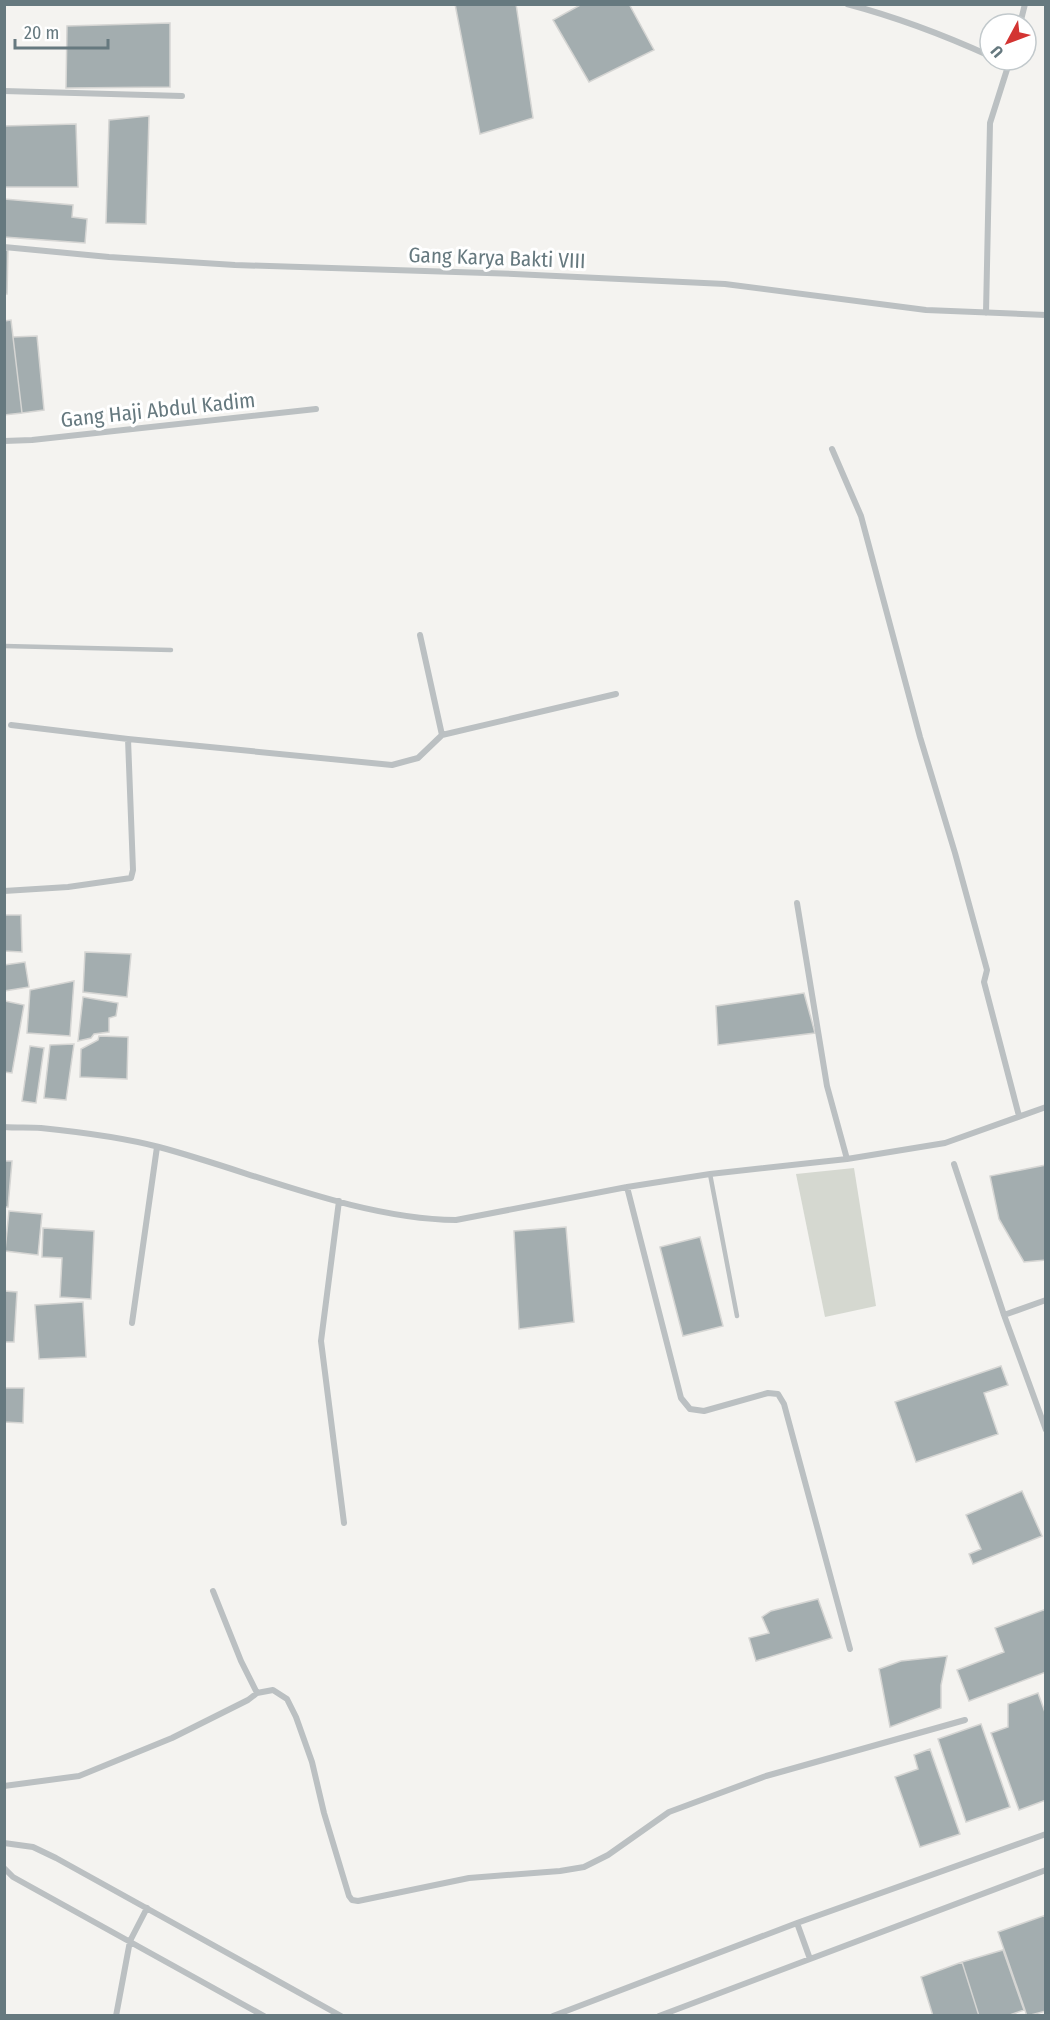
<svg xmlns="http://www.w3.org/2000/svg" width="1050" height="2020" viewBox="0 0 1050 2020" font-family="'Fira Sans Condensed',sans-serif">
  <rect width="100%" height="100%" fill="#f4f3f0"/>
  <path fill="#d5d8d0" d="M854,1168L876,1306L825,1317L796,1174Z"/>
  <path fill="#a3adaf" stroke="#d5d5d3" stroke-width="1.5" d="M455,4H516L533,118L480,134Z
    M582,4H629L654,50L589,82L553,20Z
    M170,23V87L66,88L67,26Z
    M149,116L146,224L106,223L109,120Z
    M76,124L78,187H4V126Z
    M4,199L73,205L72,217L87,219L85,243L4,237Z
    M4,250H8L7,294H4Z
    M11,320L22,413L4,415V321Z
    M37,336L44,410L22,413L13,337Z
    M4,915H21L22,952L4,951Z
    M85,952L131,954L127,997L83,992Z
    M25,962L29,987L4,991V965Z
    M74,981L70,1036L27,1033L30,990Z
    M804,993L815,1033L718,1045L716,1006Z
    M83,997L118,1003L116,1016L109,1018V1032L94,1034L91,1038L78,1041Z
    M5,1001L24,1005L12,1073L4,1072Z
    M99,1036L128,1037L127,1079L80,1077L81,1049L98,1040Z
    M74,1044L66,1100L44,1098L50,1045Z
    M30,1046L44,1048L36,1103L22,1101Z
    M4,1161H12L8,1207H4Z
    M1046,1165V1260L1024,1262L999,1219L990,1176Z
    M9,1211L42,1214L38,1255L5,1251Z
    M566,1227L574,1322L519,1329L514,1231Z
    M43,1228L94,1231L91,1299L60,1297L62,1258L42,1257Z
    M700,1237L723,1326L683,1336L660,1247Z
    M4,1291L17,1292L14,1342H4Z
    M83,1302L86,1357L39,1359L35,1305Z
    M1001,1366L1008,1385L984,1393L998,1434L916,1462L895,1402Z
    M4,1388H24L23,1423L4,1422Z
    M1022,1491L1042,1536L973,1564L969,1554L981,1549L966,1515Z
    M818,1599L832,1638L756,1661L749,1638L769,1633L762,1617L771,1611Z
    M1046,1609V1672L969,1701L957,1670L1004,1652L995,1628Z
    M947,1656L941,1685V1708L890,1727L879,1669L901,1661Z
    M1038,1693L1046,1715V1800L1019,1810L991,1733L1008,1727V1704Z
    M981,1724L1010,1807L966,1822L938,1739Z
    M930,1749L960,1834L920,1847L895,1777L918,1769L914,1755Z
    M1046,1915V2011L1027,2016L998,1932Z
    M1003,1950L1024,2010L1007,2016H979L962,1962Z
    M962,1962L979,2016H933L921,1977Z"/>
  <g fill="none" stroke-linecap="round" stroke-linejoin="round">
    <path stroke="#bbc0c2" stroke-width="4.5" d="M4,646L171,650
      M710,1174L737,1316"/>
    <path stroke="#bbc0c2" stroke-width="6" d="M847,4C896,17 944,35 990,56
      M1020,24L1025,4
      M998,60L1008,65
      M4,91L182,96
      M4,247L109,257L235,265L514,274L725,284L926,310L1046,315
      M986,313L990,123L1010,60
      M4,441L32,440L316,409
      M832,449L861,516L920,737L955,853L987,970L984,982L1019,1116
      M11,725L128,739L392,765L418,758L442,735L420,635
      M442,735L616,694
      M4,891L68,887L131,878L133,870L128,739
      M797,903L827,1086L847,1159
      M4,1127C17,1128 29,1127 41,1128C80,1132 121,1137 159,1147C253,1172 358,1219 456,1220L627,1187L710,1174L847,1159L945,1143L1046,1107
      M954,1164L1004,1315L1046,1430
      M627,1187L681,1398L690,1409L704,1411L768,1393L778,1394L784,1404L850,1649
      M339,1201L321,1341L344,1523
      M1004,1315L1046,1300
      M132,1323L157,1147
      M213,1591L241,1661L257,1693
      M4,1786L79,1776L172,1738L248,1700L257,1693L273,1690L287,1699L296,1717L312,1762L324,1813L349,1896L352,1900L358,1901L469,1878L560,1871L584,1867L608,1855L669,1812L766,1776L965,1720
      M4,1843L33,1847L56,1858L341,2016
      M4,1868L13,1877L264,2016
      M797,1923L810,1959
      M116,2016L130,1941L147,1908
      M553,2016L797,1923L1046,1834
      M659,2016L1046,1870"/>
  </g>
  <g text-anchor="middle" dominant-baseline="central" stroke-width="6" stroke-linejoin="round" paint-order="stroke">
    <g font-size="21" fill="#66797f" stroke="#fff">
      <text transform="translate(497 258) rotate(2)">Gang Karya Bakti VIII</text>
      <text transform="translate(158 410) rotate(-6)">Gang Haji Abdul Kadim</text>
    </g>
  </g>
  <rect width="1050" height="2020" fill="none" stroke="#66797f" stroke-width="12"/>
  <g transform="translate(1008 42) rotate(229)"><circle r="28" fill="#ffffff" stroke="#c2c9cc" stroke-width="1.5"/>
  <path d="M0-4.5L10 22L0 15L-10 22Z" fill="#d33432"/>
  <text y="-9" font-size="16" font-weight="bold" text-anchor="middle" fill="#66797f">U</text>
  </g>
  <path d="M15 39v9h93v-9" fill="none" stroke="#66797f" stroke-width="3"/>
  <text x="24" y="39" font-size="18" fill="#66797f" stroke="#ffffff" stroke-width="4.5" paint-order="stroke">20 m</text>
</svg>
